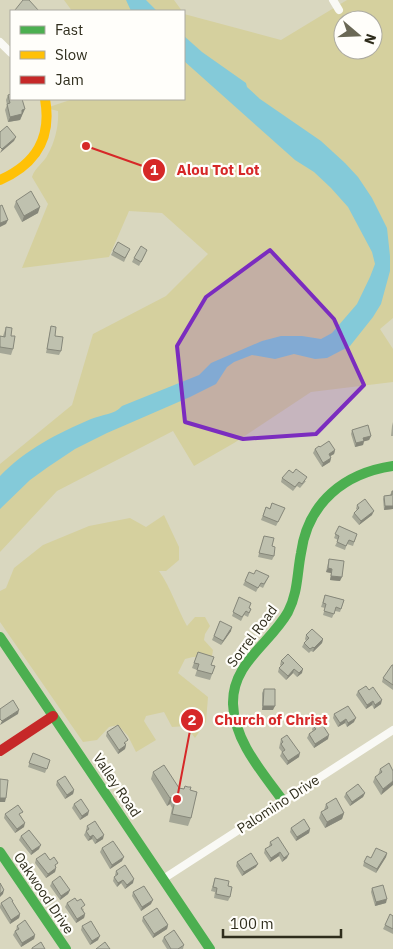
<svg xmlns="http://www.w3.org/2000/svg" width="393" height="949" viewBox="0 0 393 949" font-family="'IBM Plex Sans',sans-serif">
  <rect width="100%" height="100%" fill="#d9d7bf"/>
  <path fill="#d5d09e" fill-rule="evenodd" d="M64,0H174L182,11H72Z
    M347,0H393V318L380,329L393,349V382L311,392L234,443L194,466L173,431L57,491L0,552V464L72,405L93,334L166,296L208,254L162,213L129,211L109,257L22,268L48,204L32,177C35,167 44,163 48,154C55,142 59,125 58,111L46,108L73,99H184V14L281,40ZM343,20H373V50H343Z
    M164,515L179,547V560L166,571H159C171,588 177,608 187,626L195,617H205L210,626L205,634L204,640L213,650L212,656L193,657L185,659L178,673L208,697L206,722L195,738L186,726L172,727L164,712L146,716L144,721L156,740L136,752L128,736L118,725L109,727L97,740L83,742L0,622V591L6,588L14,568L43,545L89,526L130,518L146,527Z"/>
  <path fill="#84cad9" d="M126,0H146L157,11H131Z
    M184,36L202,52L246,83L247,87L260,99L321,141L345,163L358,177L372,198L387,228L390,256V271L381,304L373,317L350,346L327,358L315,359L294,354L275,359L252,355L234,362L227,367L216,384L190,397L107,433L75,449L48,467L30,480L0,509V476C25,450 58,433 91,419C103,414 114,415 122,406L199,375L211,363L262,341L281,336H302L321,339L332,333L357,304L370,277L375,264L372,252L348,207L331,188L314,172L295,160L184,61Z"/>
  <g fill="none" stroke-linecap="round" stroke-linejoin="round">
    <path stroke="#f9f9f5" stroke-width="8" d="M333,0L339,10
      M0,42L11,53
      M163,879L393,730"/>
    <path stroke="#4caf50" stroke-width="10" d="M0,637L210,949
      M283,801C263,773 234,741 233,704C232,663 270,644 288,612C298,593 297,573 301,553C308,502 345,473 393,466
      M0,852L66,949"/>
    <path stroke="#ffc107" stroke-width="10" d="M0,180C36,164 52,138 45,99"/>
    <path stroke="#c62828" stroke-width="10" d="M0,751L53,716"/>
  </g>
  <path fill="#a4a696" d="M8,95L22,115L20,120L8,122L5,110L7,105L6,100Z
    M16,201L38,213L22,222L14,207Z
    M113,251L128,253L124,262L111,255Z
    M146,253L139,266L132,262L134,258Z
    M51,326L61,351L59,355L46,353Z
    M6,327L11,336L13,349L11,355L0,353V336H3Z
    M393,422V436H391L392,426Z
    M352,430L371,436L369,440L364,441L363,445L355,447L351,434Z
    M320,447L335,450L334,454L330,456L331,458L330,462L322,467L313,453L315,449Z
    M282,478L306,481L300,488L297,486L293,491L281,482Z
    M392,491H393V509L384,510L383,499L384,496L390,495Z
    M357,505L372,515L359,525L352,517L354,513L357,510L356,509Z
    M266,507L283,512L276,526L261,520Z
    M339,526L357,534L353,546L347,544L345,550L335,546L338,540L334,538Z
    M264,536L272,546L274,556L272,560L258,557Z
    M329,559L340,581L330,580L331,573L326,572L328,563Z
    M254,574L269,576L263,588L259,586L256,592L243,585L245,581Z
    M325,595L344,600L340,612L335,611L332,618L323,615L325,608L321,607Z
    M239,597L251,609L248,617L244,615L241,621L232,616Z
    M220,621L231,631L221,645L212,640Z
    M306,635L323,639L322,643L313,652L311,651L309,653L302,647L304,643L306,641L305,639Z
    M198,652L211,665L215,666L210,680L195,676L197,670L192,668Z
    M281,661L302,673L297,677L293,673L286,680L278,672L279,668L281,666L280,665Z
    M393,665V690L382,682L383,678Z
    M264,689L273,710H262V693Z
    M369,690L381,704L374,709L372,705L366,709L356,695L358,691Z
    M334,714L354,722L347,727L345,723L338,727L333,718Z
    M313,726L328,739L314,748L307,738L309,734L313,731L312,730Z
    M107,732L127,744H126L125,749L118,754L106,736Z
    M281,739L299,757L287,765L280,756L282,752L279,748Z
    M33,753L50,760L45,773L28,767Z
    M380,769L393,771L381,795L373,782L375,777L378,775Z
    M153,772L179,788L190,790L191,818L188,826L169,822L172,808L170,804L167,806L151,779Z
    M57,781L74,790L73,794L65,799L56,785Z
    M346,793H365L363,797L350,806L344,797Z
    M74,804L88,815L80,820L72,808Z
    M326,804L344,813L342,819L325,828L319,818L321,812L324,810Z
    M5,814L22,816H21L24,827L15,833L4,818Z
    M87,826L103,839L95,844L92,839L88,841L84,835L86,831V830Z
    M291,828L310,829L309,833L296,841L290,832Z
    M21,836L39,849L31,855L19,840Z
    M270,842L287,858L282,862L279,856L270,862L264,853L265,849L269,847Z
    M102,848L122,861L110,869L100,852Z
    M387,853L386,857L376,873L363,866L364,862L371,858Z
    M36,859L50,860L56,868L55,872L46,878L35,863Z
    M237,862L256,867L242,876L236,866Z
    M116,871L133,883L125,889L121,883L117,887L113,881L114,877L116,876L115,875Z
    M215,878L228,886L230,897L228,901L214,898L215,892L211,891Z
    M52,882L70,890L68,894L60,900L50,886Z
    M372,888L386,903L375,906L371,892Z
    M133,892L151,904L141,911L132,896Z
    M13,901L12,902L20,914L19,918L10,924L0,908V906L1,903Z
    M67,903L84,909L83,910L85,914L84,918L76,923L65,907Z
    M393,916V934L383,929L385,925Z
    M143,917L168,925L167,929L153,938L142,921Z
    M17,926L35,935L34,939L21,947L13,935L15,931L16,930Z
    M82,926L98,940L90,945L81,930Z
    M164,937L184,945L183,949H167L162,941Z"/>
  <path fill="#86877a" d="M25,109L20,120L8,122L10,117L22,110Z
    M16,137L14,141L0,153L2,149Z
    M40,207L38,213L22,222L24,216Z
    M8,220L6,224L0,227V223Z
    M371,436L369,440L362,442L363,438Z
    M364,441L363,445L355,447L356,443Z
    M335,450L334,454L327,458L329,454Z
    M331,458L330,462L322,467L323,463Z
    M385,506H393V509L384,510Z
    M374,511L372,515L359,525L361,521Z
    M328,568L332,569L331,573L326,572Z
    M331,576L342,577L340,581L330,580Z
    M232,627L231,631L221,645L223,641Z
    M323,639L322,643L313,652L314,648Z
    M294,669L293,673L286,680L288,676Z
    M303,669L302,673L297,677L299,673Z
    M382,700L381,704L374,709L375,705Z
    M373,701L372,705L366,709L367,705Z
    M263,706H275L273,710H262Z
    M19,710L18,714L0,725L2,721Z
    M356,718L354,722L347,727L348,723Z
    M346,719L345,723L338,727L340,723Z
    M329,735L328,739L314,748L315,744Z
    M126,745L125,749L118,754L119,750Z
    M300,753L299,757L287,765L288,761Z
    M393,781V785L381,795L383,789Z
    M74,790L73,794L65,799L67,795Z
    M365,793L363,797L350,806L352,802Z
    M173,797L170,804L167,806L170,798Z
    M0,798H6L5,802H0Z
    M89,811L88,815L80,820L82,816Z
    M344,813L342,819L325,828L327,822Z
    M25,823L24,827L15,833L17,829Z
    M310,829L309,833L296,841L297,837Z
    M93,835L92,839L88,841L90,837Z
    M104,835L103,839L95,844L97,840Z
    M41,845L39,849L31,855L32,851Z
    M280,852L279,856L270,862L271,858Z
    M387,853L386,857L376,873L377,869Z
    M289,854L287,858L282,862L284,858Z
    M124,857L122,861L110,869L112,865Z
    M258,864L256,867L242,876L244,872Z
    M56,868L55,872L46,878L48,874Z
    M134,879L133,883L125,889L127,885Z
    M123,880L121,883L117,887L118,883Z
    M4,890L3,894L0,897V894Z
    M70,890L68,894L60,900L61,896Z
    M387,899L386,903L375,906L376,902Z
    M153,900L151,904L141,911L142,907Z
    M20,914L19,918L10,924L11,920Z
    M85,914L84,918L76,923L77,919Z
    M168,925L167,929L153,938L154,934Z
    M35,935L34,939L21,947L22,943Z
    M100,936L98,940L90,945L92,941Z"/>
  <path fill="#bfc1af" stroke="#86877a" d="M23,0H29L39,11H16L15,10Z
    M11,94V99H22L25,109L22,110V114L10,117L7,104L10,103L8,95Z
    M7,126L16,137L2,149L0,147V132Z
    M31,191L40,207L24,216L16,201Z
    M2,205L8,220L0,223V206Z
    M118,242L130,249L125,258L113,251Z
    M141,246L147,250L141,262L134,258Z
    M51,326L56,327L55,336L63,337L61,351L47,349Z
    M6,327L12,328L11,336H15L13,349L0,347V336L5,337Z
    M368,425L371,436L363,438L364,441L356,443L352,430Z
    M329,441L335,450L329,454L331,458L323,463L315,449L319,446L320,447Z
    M296,469L307,477L302,484L299,482L295,487L282,478L289,470L293,473Z
    M392,491H393V506H385L384,496L392,495Z
    M365,499L374,511L361,521L354,513L359,508L357,505Z
    M272,503L285,508L278,522L263,516L266,507L270,509Z
    M339,526L357,534L354,542L349,540L346,546L337,542L339,536L335,534Z
    M264,536L274,538L272,546L275,547L274,556L259,553Z
    M329,559L344,561L342,577L331,576L332,569L328,568Z
    M256,570L269,576L264,584L261,583L258,588L245,581L249,572L254,574Z
    M325,595L344,600L341,609L336,607L334,614L324,611L326,604L323,603Z
    M239,597L251,603L249,608L251,609L249,613L246,611L242,617L233,612Z
    M220,621L232,627L223,641L214,636Z
    M312,629L323,639L314,648L313,647L310,649L304,643L309,638L306,635Z
    M198,652L214,657L211,665L215,666L212,674L197,670L199,664L194,663Z
    M288,654L303,669L299,673L294,669L288,676L279,668L284,663L281,661Z
    M392,665H393V685L383,678Z
    M366,686L369,690L373,687L382,700L375,705L373,701L367,705L358,691Z
    M264,689H275V706H263Z
    M13,700L19,710L2,721L0,719V709Z
    M348,706L356,718L348,723L346,719L340,723L334,714Z
    M320,721L329,735L315,744L309,734L316,729L313,726Z
    M118,725L128,740L124,743L126,745L119,750L107,732Z
    M287,735L300,753L288,761L282,752L285,750L281,744L283,742L281,739Z
    M33,753L50,760L47,769L29,763Z
    M389,763L393,771V781L383,789L375,777L382,772L380,769Z
    M164,765L179,788L184,789L185,786L188,787H191L190,790L197,792L191,818L172,814L175,801L173,797L170,798L153,772Z
    M65,776L74,790L67,795L57,781Z
    M0,779L8,780L6,798H0Z
    M358,784L365,793L352,802L346,793Z
    M336,798L344,813L327,822L321,812L328,808L326,804Z
    M81,799L89,811L82,816L74,804Z
    M18,805L23,812L19,814L25,823L17,829L5,814Z
    M304,819L310,829L297,837L291,828Z
    M95,821L104,835L97,840L93,835L90,837L86,831L89,829L87,826Z
    M29,830L41,845L32,851L21,836Z
    M278,837L289,854L284,858L280,852L271,858L265,849L272,845L270,842Z
    M113,841L124,857L112,865L102,848Z
    M376,848L387,853L377,869L364,862L367,856L371,858Z
    M45,853L50,860L54,857L58,863L55,865L56,868L48,874L36,859Z
    M251,853L258,864L244,872L237,862Z
    M125,865L134,879L127,885L123,880L118,883L114,877L118,874L116,871Z
    M60,876L70,890L61,896L52,882Z
    M215,878L229,881L228,886L232,887L230,897L216,894L217,888L213,887Z
    M0,883L4,890L0,894Z
    M383,885L387,899L376,902L372,888Z
    M144,886L153,900L142,907L133,892Z
    M10,897L13,901H12L20,914L11,920L1,903Z
    M75,898L77,901L81,899L85,905L81,908L85,914L77,919L67,903Z
    M157,908L168,925L154,934L143,917Z
    M390,914L393,916V929L385,925Z
    M25,920L35,935L22,943L15,931L19,929L17,926Z
    M91,921L100,936L92,941L82,926Z
    M174,930L184,945L178,949H171L164,937Z
    M41,942L45,949H32V948Z
    M105,942L110,949H96Z"/>
  <path fill="#7b2cbf" fill-opacity="0.2" stroke="#7b2cbf" stroke-width="4" stroke-linejoin="round" d="M270,250L334,319L364,385L316,434L243,439L185,422L177,346L206,297Z"/>
  <g text-anchor="middle" dominant-baseline="central" stroke-width="4.5" stroke-linejoin="round" paint-order="stroke">
    <g font-size="14" fill="#2f2d1c" stroke="#fffefa">
      <text transform="translate(252 636) rotate(-53)">Sorrel Road</text>
      <text transform="translate(117 785) rotate(56)">Valley Road</text>
      <text transform="translate(278 804) rotate(-33)">Palomino Drive</text>
      <text transform="translate(44 893) rotate(56)">Oakwood Drive</text>
    </g>
  </g>
  <path fill="none" stroke="#d62828" stroke-width="2" d="M86 146L154 170M177 799L192 720"/>
  <g fill="#d62828" stroke="#fffefa" stroke-width="2">
    <circle cx="86" cy="146" r="5"/>
    <circle cx="177" cy="799" r="5"/>
    <circle cx="154" cy="170" r="12"/>
    <circle cx="192" cy="720" r="12"/>
  </g>
  <g font-size="15" text-anchor="middle" font-weight="bold" fill="#fff">
    <text x="154" y="175">1</text>
    <text x="192" y="725">2</text>
  </g>
  <g font-size="15" text-anchor="middle" font-weight="bold" fill="#d62828" stroke="#fffefa" stroke-width="4.5" stroke-linejoin="round" paint-order="stroke">
    <text x="218" y="175">Alou Tot Lot</text>
    <text x="271" y="725">Church of Christ</text>
  </g>
  <rect x="10" y="10" width="175" height="90" fill="#fffefa" stroke="#acaaa1"/>
  <rect x="20" y="26" width="25" height="8" fill="#4caf50" stroke="#acaaa1"/>
  <text x="55" y="35" font-size="15" fill="#2f2d1c">Fast</text>
  <rect x="20" y="51" width="25" height="8" fill="#ffc107" stroke="#acaaa1"/>
  <text x="55" y="60" font-size="15" fill="#2f2d1c">Slow</text>
  <rect x="20" y="76" width="25" height="8" fill="#c62828" stroke="#acaaa1"/>
  <text x="55" y="85" font-size="15" fill="#2f2d1c">Jam</text>
  <g transform="translate(358 35) rotate(109)"><circle r="24" fill="#fffefa" stroke="#acaaa1"/>
  <path d="M0-4L9 19L0 12L-9 19Z" fill="#6a6855"/>
  <text y="-8" font-size="14" font-weight="bold" text-anchor="middle" fill="#2f2d1c">N</text>
  </g>
  <path d="M223 929v8h118v-8" fill="none" stroke="#2f2d1c" stroke-width="2.5"/>
  <text x="230" y="929" font-size="15" fill="#2f2d1c" stroke="#fffefa" stroke-width="4" paint-order="stroke">100 m</text>
</svg>
